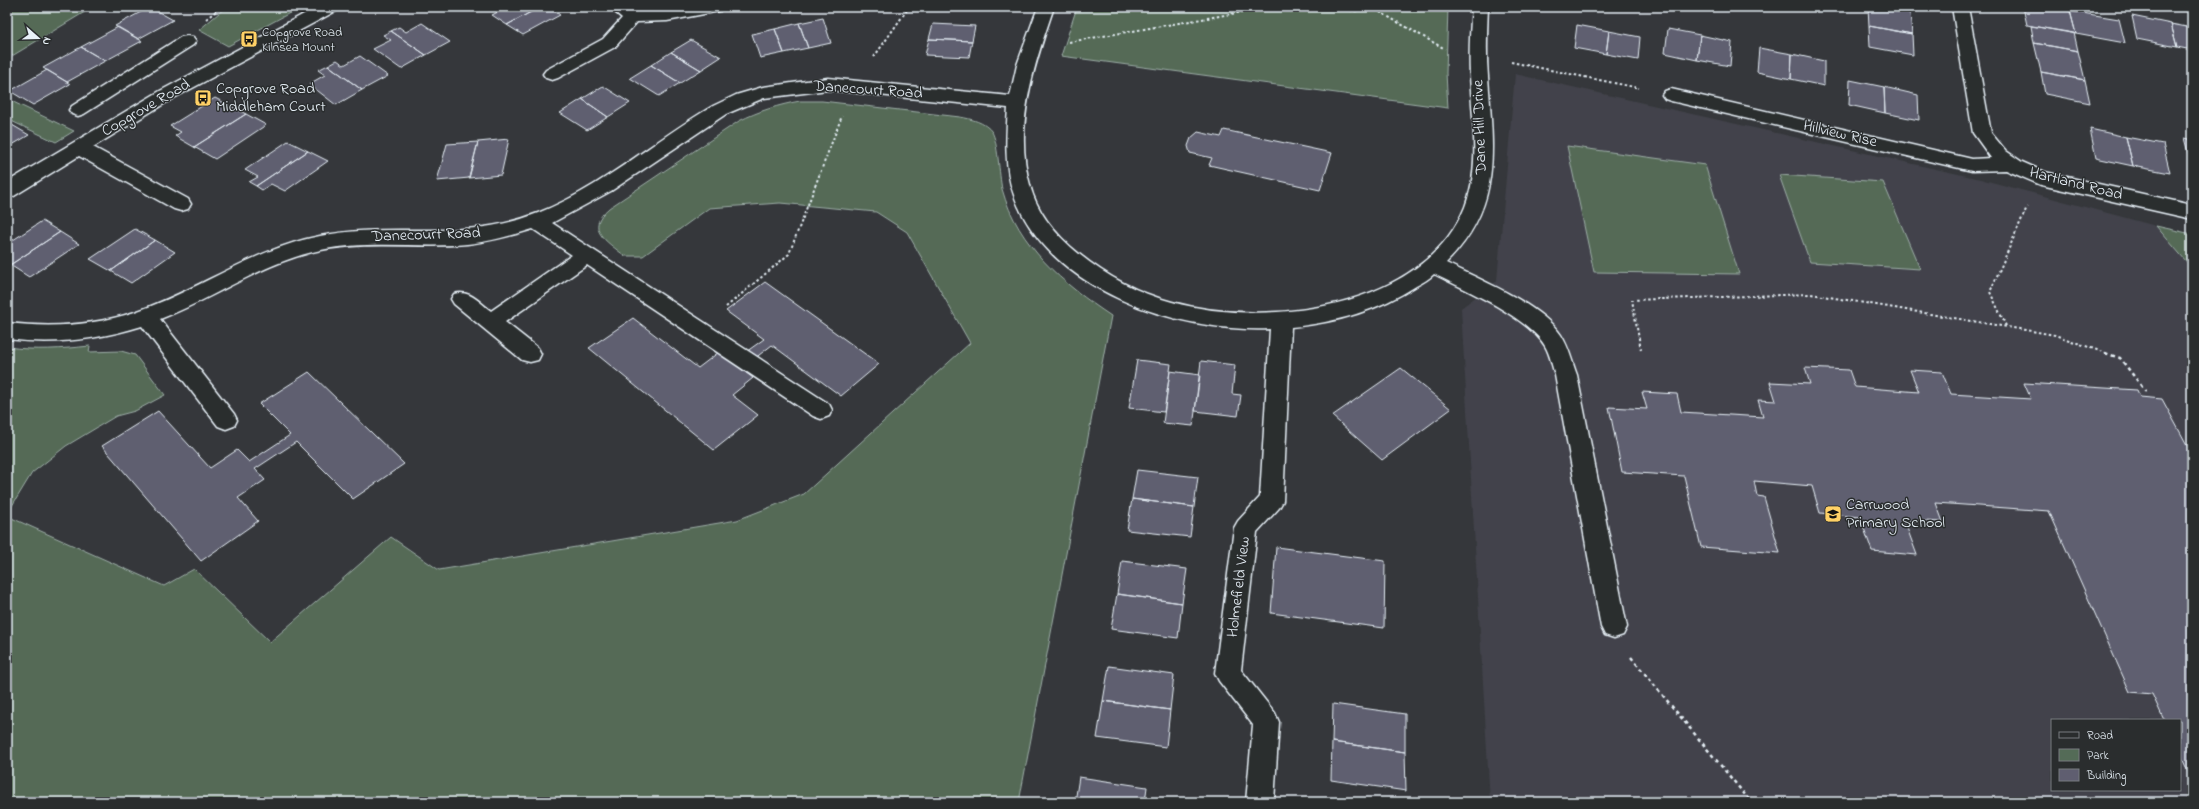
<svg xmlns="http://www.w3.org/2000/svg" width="2199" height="809" viewBox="0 0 2199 809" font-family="'Indie Flower',sans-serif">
  <rect width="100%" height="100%" fill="#35373b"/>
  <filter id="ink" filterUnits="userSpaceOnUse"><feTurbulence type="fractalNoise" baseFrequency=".025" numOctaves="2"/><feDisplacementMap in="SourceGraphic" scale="8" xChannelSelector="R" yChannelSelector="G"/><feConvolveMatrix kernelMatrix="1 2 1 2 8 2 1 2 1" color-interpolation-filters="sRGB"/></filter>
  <g filter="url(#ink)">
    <path fill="#42434b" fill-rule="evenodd" d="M1515,74L1980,179L2156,226L2192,268V802H1490L1461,308L1497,281ZM2052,720H2180V790H2052Z"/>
    <path fill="#546b57" stroke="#9eaea8" d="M7,7H93L7,59Z
      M226,7H301L228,46L199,30Z
      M1077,7H1448L1446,73L1448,108L1061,56Z
      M7,99L74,131L56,142L7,119Z
      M800,101H822L960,117C971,119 985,122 992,132C998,142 999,175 1002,189C1018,246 1063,284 1111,316L1019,802H7V516L164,586L194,569L270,642L391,537L439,570L737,520L804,494L970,343L907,232L876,212L780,203L709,208L643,256H625C606,241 584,229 609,208L739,121C759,111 778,105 800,101Z
      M1567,146L1705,165L1739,274L1594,272Z
      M1779,175L1883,182L1920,269L1810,262Z
      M2156,226L2192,234V268Z
      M90,346L89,352L121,351L135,355L165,395L135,411L116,416L66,446L32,473L7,514V347C35,351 62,349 90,346Z"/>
    <path fill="#5f5e70" stroke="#e8f1f8" d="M150,7L173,20L138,39L115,26Z
      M507,7H540L507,25L492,15Z
      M540,7H548L560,15L523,35L507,25Z
      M1868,7L1910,13L1912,34L1869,26Z
      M2023,7H2049L2070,11L2076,34L2027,25Z
      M2070,11L2119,19L2125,43L2076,34Z
      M2132,16L2171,24L2177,47L2137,39Z
      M823,18L831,43L808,48L799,23Z
      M422,23L450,42L426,55L391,31L399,27L406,32Z
      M799,23L808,48L784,53L775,29Z
      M933,24L975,26L972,41L929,39Z
      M2171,24L2192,28V50L2177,47Z
      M1577,25L1609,31L1606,54L1574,48Z
      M1869,26L1912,34L1913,55L1870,47Z
      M2031,26L2074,33L2078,51L2034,43Z
      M118,27L142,41L105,61L81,47Z
      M775,29L784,53L760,58L752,34Z
      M1668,29L1700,35L1697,60L1665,53Z
      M391,31L426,55L401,69L373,49L391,40L383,35Z
      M1609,31L1640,37L1638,60L1606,54Z
      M1700,35L1732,42L1730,66L1697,60Z
      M929,39L972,41L969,57L925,55Z
      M691,40L721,57L701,70L671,52Z
      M2034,43L2078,51L2085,80L2041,72Z
      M81,47L105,61L67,82L43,68Z
      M1759,48L1792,54L1791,79L1757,72Z
      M671,52L701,70L680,83L651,65Z
      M1792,54L1824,61V86L1791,79Z
      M360,56L388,76L362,90L328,65L337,60L344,65Z
      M328,65L362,90L336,105L309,84L325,75L318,70Z
      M651,65L680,83L659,96L630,78Z
      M47,70L70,84L33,105L10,91Z
      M2041,72L2085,80L2090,103L2045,94Z
      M1850,80L1884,87L1885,113L1849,105Z
      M603,86L630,103L608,117L582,99Z
      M1884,87L1918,95L1919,120L1885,113Z
      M215,98L246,114L194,147L175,136L181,132L170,126Z
      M582,99L608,117L587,130L560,113Z
      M246,114L266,125L215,159L194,147Z
      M7,122L29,135L7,148Z
      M2090,129L2126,137L2133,166L2096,158Z
      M1224,130L1332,153L1320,190L1209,165L1212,158L1190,153L1188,146L1191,138L1198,132L1221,137Z
      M2126,137L2163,144L2170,173L2133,166Z
      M2184,138L2192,140V167Z
      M509,139L501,175L469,178L478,142Z
      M288,141L308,151L256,186L249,182L258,177L245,170Z
      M478,142L469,178L437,181L447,144Z
      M308,151L328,161L285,191L271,184L262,190L256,186Z
      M42,221L60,232L10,265L7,263V244Z
      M135,229L155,240L111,271L90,259Z
      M60,232L79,244L29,277L10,265Z
      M155,240L175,252L131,283L111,271Z
      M765,282L879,364L841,396L772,345L741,369L753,378L732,395L758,415L714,450L589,348L633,318L698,368L719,352L732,362L764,339L726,311Z
      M1137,360L1171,364L1164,412L1129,408Z
      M1201,361L1235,365L1232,394L1241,395L1238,416L1195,411Z
      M1401,368L1451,409L1382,460L1332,416Z
      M1805,368L1849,370L1855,387L1919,392L1910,370L1942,372L1951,394L2031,399L2024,383L2137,390L2140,397L2162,399L2192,454V780L2180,754V720H2164L2152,694L2130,692L2049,511L1936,503L1943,522L1904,520L1917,555L1872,551L1860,517L1820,513L1812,486L1754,481L1757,496L1764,497L1780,553L1701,547L1684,476L1622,472L1609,407L1647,409L1642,392L1677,394L1681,412L1763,417L1758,400L1776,401L1770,382L1810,384Z
      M1170,371L1200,375L1193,426L1163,423Z
      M309,372L404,464L353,499L296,442L255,469L265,480L238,498L258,521L201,561L102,446L158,411L210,468L237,450L249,462L290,435L259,404Z
      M1137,470L1198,477L1194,507L1132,499Z
      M1132,499L1194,507L1190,537L1127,530Z
      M1276,547L1385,561L1384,628L1271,613Z
      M1122,561L1187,569L1182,603L1117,594Z
      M1117,594L1182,603L1178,638L1111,629Z
      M1109,666L1174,675L1170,710L1103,701Z
      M1103,701L1170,710L1166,747L1097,738Z
      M1333,704L1405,714V752L1332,742Z
      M1332,742L1405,752L1406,791L1331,780Z
      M1079,777L1147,787L1145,802H1075Z"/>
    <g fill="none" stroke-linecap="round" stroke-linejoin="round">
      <g stroke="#e8f1f8" stroke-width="3">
        <path id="minor" d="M317,7H338L336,11L172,99L93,147L188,199L191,204L188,209L181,211L174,209L79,156L14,196L7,198V182L160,91Z
          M609,7H628L636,12L667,11L688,7H722L720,11L667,21L637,22L615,47L558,78L552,80L546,78L543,74L546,70L603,39L622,18Z
          M1038,7H1054C1035,62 1013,127 1030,185C1037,213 1057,236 1079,254C1106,276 1138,293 1172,302C1266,328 1423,310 1465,207C1481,166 1472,118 1470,75C1469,52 1470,30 1472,7H1488C1487,31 1486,54 1488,77C1493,150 1503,206 1446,263C1479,279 1540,304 1561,335C1569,347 1572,362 1577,375L1627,627L1623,635L1614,638L1605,635L1601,627L1555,375C1552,366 1550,354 1545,346C1528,317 1464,289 1434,274C1429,279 1422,283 1416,286C1379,310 1335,323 1291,327L1283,501L1279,508L1257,532L1241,670L1275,713L1279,722L1274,802H1246L1253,725L1219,681L1215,673L1234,528L1238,521L1260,497L1270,329C1178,333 1047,290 1014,195C1004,168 1006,136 1008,108L828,90L764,98L726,114L611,191L552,223L829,404L832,410L829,416L821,419L813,416L587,265L505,322L538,348L541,354L538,360L530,362L522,360L454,304L451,299L454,294C469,289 479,302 491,311L572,255L533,229C507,237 481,244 454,245C409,247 365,241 321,250C263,262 215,298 160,319L234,414L237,420L234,426L226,429L218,426L142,326C97,340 54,345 7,339V323C50,328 93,326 135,312C198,291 253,249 320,236C395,221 463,243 538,213C602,188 654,140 713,106L736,95L763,87L828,78L1010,96L1017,65Z
          M1952,7H1968L1991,133L2006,151L2022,162L2045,172L2192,205V219L2041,185L2006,170L1972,171L1671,101L1665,99L1662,95L1665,91L1671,89L1972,159L1991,158L1973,133Z
          M187,36L193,37L196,41L193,45L84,114L78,116L72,114L69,110L72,106L181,37Z"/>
      </g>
      <path stroke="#e8f1f8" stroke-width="2" stroke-dasharray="2.5 2.5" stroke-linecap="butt" d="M1335,7L1355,11L1369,7
        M1371,7L1445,49
        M206,19L221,7
        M1069,42L1271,7
        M874,57L909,7
        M1511,62L1639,88
        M726,307L789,254L842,116
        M2006,326L1990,292L2027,207
        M1641,350L1632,300L1811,294L2055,335L2108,354"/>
      <path stroke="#e8f1f8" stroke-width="2.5" stroke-dasharray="3.5 3.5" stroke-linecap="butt" d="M2105,353L2120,358L2146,392
        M1631,657L1751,802"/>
      <use href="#minor" fill="#2a2d2e" fill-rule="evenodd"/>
    </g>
  </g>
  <defs>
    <g id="bus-square" transform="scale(0.9)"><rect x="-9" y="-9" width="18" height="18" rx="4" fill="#ffd166" stroke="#2a2d2e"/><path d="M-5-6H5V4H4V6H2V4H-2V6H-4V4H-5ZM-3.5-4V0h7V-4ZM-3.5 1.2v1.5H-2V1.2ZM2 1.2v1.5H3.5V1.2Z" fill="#111"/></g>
    <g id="school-square" transform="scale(0.9)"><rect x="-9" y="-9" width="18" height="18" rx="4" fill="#ffd166" stroke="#2a2d2e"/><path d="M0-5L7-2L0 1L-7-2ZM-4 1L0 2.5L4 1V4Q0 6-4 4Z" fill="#111"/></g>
  </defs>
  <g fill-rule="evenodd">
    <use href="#bus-square" x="249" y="39"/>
    <use href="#bus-square" x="203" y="98"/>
    <use href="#school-square" x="1833" y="514"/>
  </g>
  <g text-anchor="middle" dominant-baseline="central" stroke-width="3" stroke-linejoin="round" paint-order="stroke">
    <g font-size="13" fill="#e8f1f8" stroke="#2a2d2e" text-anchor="start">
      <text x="262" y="32">Copgrove Road<tspan x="262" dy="15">Kilnsea Mount</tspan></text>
    </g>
    <g font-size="16" fill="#e8f1f8" stroke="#2a2d2e" text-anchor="start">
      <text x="216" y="89">Copgrove Road<tspan x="216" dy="18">Middleham Court</tspan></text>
      <text x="1846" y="505">Carrwood<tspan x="1846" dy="18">Primary School</tspan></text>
    </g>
    <g font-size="16" fill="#e8f1f8" stroke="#2a2d2e">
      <text transform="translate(868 90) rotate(4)">Danecourt Road</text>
      <text transform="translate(146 108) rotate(-30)">Copgrove Road</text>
      <text transform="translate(1480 127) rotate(-92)">Dane Hill Drive</text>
      <text transform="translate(1840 134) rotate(13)">Hillview Rise</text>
      <text transform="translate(2076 184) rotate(14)">Hartland Road</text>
      <text transform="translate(426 235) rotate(-2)">Danecourt Road</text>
      <text transform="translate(1239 587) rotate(-83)">Holmefield View</text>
    </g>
  </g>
  <rect width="2199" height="809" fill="none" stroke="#2a2d2e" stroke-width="24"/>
  <rect x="12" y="12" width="2175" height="785" fill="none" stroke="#e8f1f8" stroke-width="1.5" filter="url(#ink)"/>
  <rect x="2051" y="719" width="130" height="72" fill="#2a2d2e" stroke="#767b7f"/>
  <rect x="2059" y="732" width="20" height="6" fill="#2a2d2e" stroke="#767b7f"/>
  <text x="2087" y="739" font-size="12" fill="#e8f1f8">Road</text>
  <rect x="2059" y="749" width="20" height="12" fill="#546b57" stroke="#767b7f"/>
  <text x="2087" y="759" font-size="12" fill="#e8f1f8">Park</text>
  <rect x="2059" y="769" width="20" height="12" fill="#5f5e70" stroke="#767b7f"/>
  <text x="2087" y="779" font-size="12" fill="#e8f1f8">Building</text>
  <g transform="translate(38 38) rotate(110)" stroke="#2a2d2e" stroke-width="3" paint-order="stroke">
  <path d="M0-3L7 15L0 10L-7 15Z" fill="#e8f1f8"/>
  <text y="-6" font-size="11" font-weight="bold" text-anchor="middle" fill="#e8f1f8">N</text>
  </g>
</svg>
